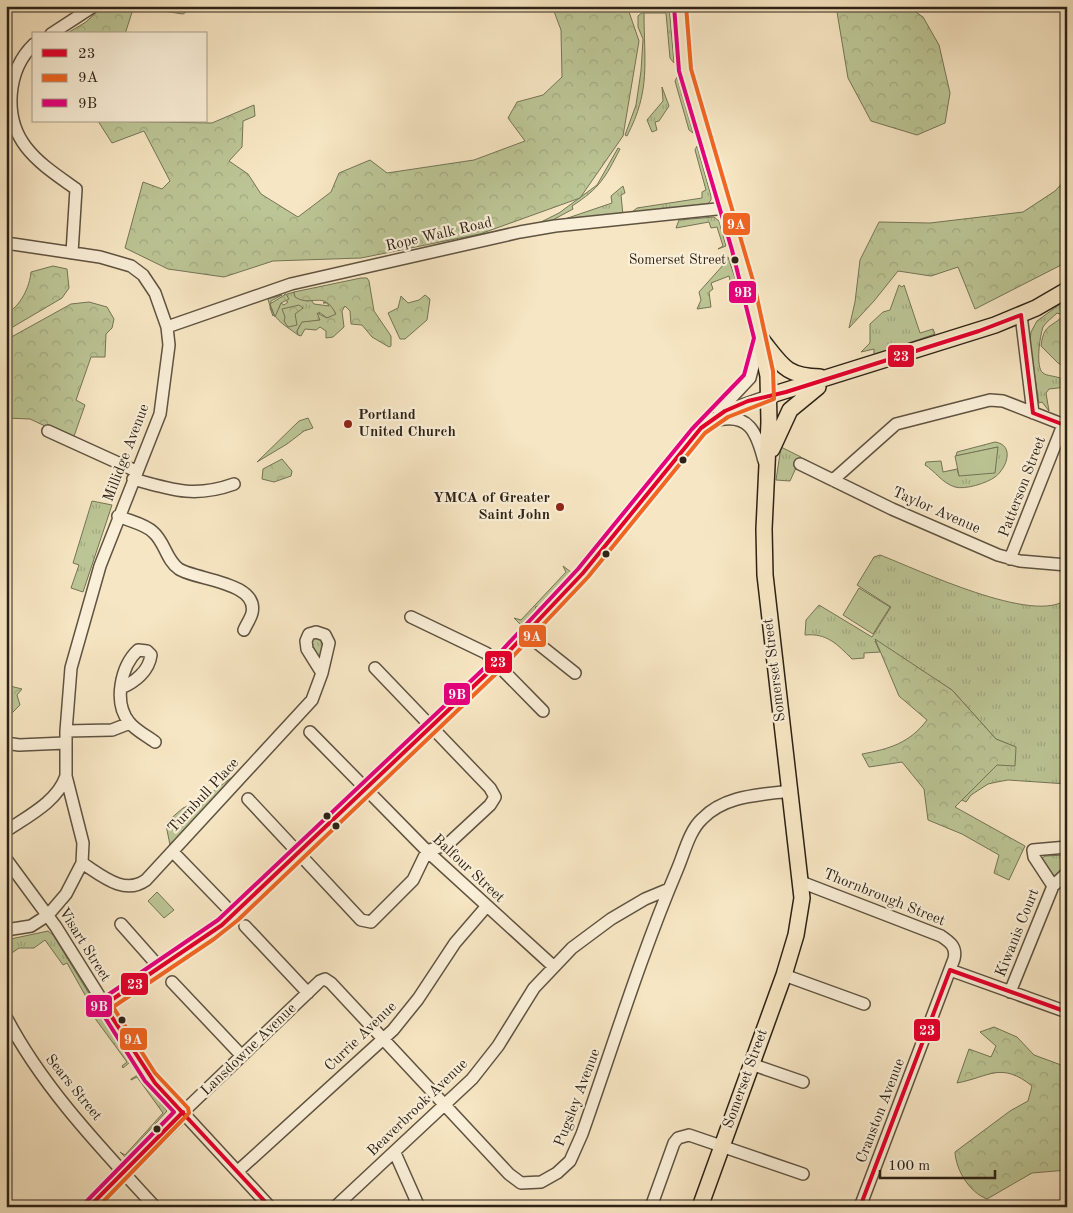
<svg xmlns="http://www.w3.org/2000/svg" width="1073" height="1213" viewBox="0 0 1073 1213" font-family="'Old Standard TT',serif">
  <defs>
    <pattern id="grass-tufts" width="24" height="20" patternUnits="userSpaceOnUse" patternTransform="scale(1.25)"><rect width="24" height="20" fill="#bcc595"/><path d="M3 7l-1-3M5 7V3M7 7l1-3M15 17l-1-3M17 17v-4M19 17l1-3" fill="none" stroke="#a2a980"/></pattern>
    <pattern id="forest-crowns" width="20" height="18" patternUnits="userSpaceOnUse" patternTransform="scale(1.25)"><rect width="20" height="18" fill="#bcc595"/><path d="M2 6a3 3 0 1 1 6 0M12 15a3 3 0 1 1 6 0" fill="none" stroke="#a2a980"/></pattern>
  </defs>
  <rect width="100%" height="100%" fill="#f7e6c3"/>
  <filter id="stains"><feTurbulence type="fractalNoise" baseFrequency=".004" numOctaves="4"/><feColorMatrix values="0 0 0 0 .2 0 0 0 0 .09 0 0 0 0 .02 0 0 0 .5 -.17"/></filter>
  <radialGradient id="worn" r=".72"><stop offset=".6" stop-color="#630" stop-opacity="0"/><stop offset="1" stop-color="#630" stop-opacity=".3"/></radialGradient>
  <path fill="url(#grass-tufts)" stroke="#747456" d="M664,6H669L674,63L670,58L666,13H644C644,62 651,90 627,136L625,135L636,105L641,71L643,39L638,27V16C645,8 656,14 664,6Z
    M677,77L693,133L689,130L675,81Z
    M662,87L669,106L659,121L655,122L657,130L652,132L647,120L663,101Z
    M697,146L711,196V200L706,206L632,212L637,208L702,198V192L706,190L695,150Z
    M618,148L620,149C605,178 600,188 572,206L573,209L549,222L537,224L559,213L597,185Z
    M623,186L625,193L621,195L623,215L559,221L612,203L611,196Z
    M714,217L719,221L726,246L718,249L723,246L717,227L711,228L709,222L676,228L679,220Z
    M728,257L739,290L731,284L729,276L711,283L713,289L709,292L711,307L697,309L701,300L699,292L725,263L721,259Z
    M899,285L902,287L904,285L920,333L933,329L935,334L874,355V349L861,352L870,343V324L883,312L890,310Z
    M294,292V294L307,301L311,300L314,304L329,306L327,303H323L327,302L333,307L336,315L327,318L319,312L320,320L300,325L297,331L298,335C282,323 273,320 268,299L282,295L271,301L270,308L273,316L281,303L284,305L288,302L285,300L288,299L286,294L284,295Z
    M1067,299V310L1063,315L1057,313C1053,317 1046,322 1043,327C1040,336 1035,367 1043,373C1046,376 1058,376 1065,380L1064,366L1067,368V387L1049,389L1046,393L1049,411L1042,402L1039,403L1038,398L1030,341L1031,332L1037,321Z
    M308,418L313,428L304,431L287,444L257,462L299,421Z
    M995,442C1015,445 1007,468 995,477C987,483 965,490 955,487C942,483 935,471 925,465L926,462L941,461L943,472L957,469L959,476L998,447L956,456L957,452Z
    M781,447L801,457L790,481L776,480Z
    M92,501L112,505L83,592L71,588L79,565L73,563Z
    M880,555C917,569 1035,626 1067,599V784L1008,780L997,782L988,784L971,795L966,802L962,800L1015,747L996,739L952,690L875,641L880,652L864,653V658L852,659C837,644 827,633 805,635L806,620L819,605L872,637L891,607L857,585L874,557Z
    M563,566L571,572L539,606L535,607L536,608L521,625L514,618L521,620L566,572Z
    M315,637L322,640L324,644L320,657L310,647L311,640Z
    M235,775L170,845L166,825L168,821L183,808L201,800Z
    M1067,855V870L1058,879L1044,865L1041,859L1045,856Z
    M48,931L53,935L96,1005L93,1009L67,963L63,965L45,940L34,948H19L6,957V940Z
    M98,1011L130,1062L123,1068L122,1066L127,1062L94,1017Z
    M138,1075L167,1111L125,1157L120,1152L125,1155L163,1113L137,1077L131,1080V1079Z
    M911,1202L935,1207H894Z"/>
  <path fill="url(#forest-crowns)" stroke="#747456" d="M103,6H134L125,34H66L86,22Z
    M149,6H196L183,14L149,9Z
    M552,6H627L639,41L623,136L580,198L480,234L361,258L273,261L224,277L168,269L125,248L143,182L162,189L170,181L144,131L112,143L98,121L212,123L254,105L255,116L243,121L242,147L229,161L248,174L261,194L298,217L331,192L339,173L370,160L387,173L474,160L525,141L508,118L517,102L543,95L562,77L561,30Z
    M836,6H907L923,17L939,45L950,93L945,123L917,135L871,121L848,78Z
    M1067,178V262L975,309L958,267L931,276L898,271L874,301L849,328L855,302L860,260L879,222L930,223L1023,212L1055,191Z
    M53,266L67,269L69,288L62,298L6,331V313C20,308 30,286 31,272Z
    M361,278H367L369,281L374,311L391,336V346L389,347L372,337L362,325L351,324L350,311L345,306L342,311L344,327L333,337L326,338V331L320,327L316,330L305,329L301,336L298,335L297,331L302,322L320,320L317,313L327,318L336,314C323,289 312,308 295,297L294,292Z
    M286,294L289,299L281,303L275,317L270,304Z
    M425,295L430,299L427,320L405,339H400L388,313L398,308L401,296L408,303L419,300Z
    M89,302L107,307L114,319L112,328L106,334L105,357H91L76,400L85,405L73,439L30,419L6,418V340L71,304Z
    M299,305L303,308L295,314L297,325L288,327L284,321L285,317L282,309Z
    M1067,310V368L1058,363L1041,346C1044,320 1054,330 1067,310Z
    M282,459L292,471L291,476L274,482L262,479L263,469Z
    M875,639L952,690L996,739L1016,747L1015,766L997,765L955,807L1025,846L1009,880L994,873L999,855L962,834L928,820L924,789L902,762L869,767L862,754C889,749 910,743 927,720L899,696Z
    M6,685L22,689L17,695L20,705L11,714L6,711Z
    M994,1027L1017,1037L1034,1055L1064,1066L1067,1072V1170L1032,1173L987,1199C969,1192 956,1170 955,1152L1010,1111L1028,1101L1032,1086C1001,1061 989,1077 957,1083L969,1049L991,1057L996,1046L980,1032Z"/>
  <path fill="#bcc595" stroke="#747456" d="M998,447L995,473L959,476L955,456Z
    M859,588L890,607L873,634L843,615Z
    M157,892L174,910L164,918L148,901Z"/>
  <g fill="none" stroke-linecap="round" stroke-linejoin="round">
    <g stroke="#5f5341" stroke-width="14">
      <path id="minor" d="M51,34L94,6
        M34,44C7,70 3,117 26,147C39,164 58,176 76,189L72,253
        M6,243L100,257L131,266L143,275L155,293L167,327L169,345L160,414L100,566L71,668L66,731V776L83,843L82,863L66,894L48,915L31,926L6,930
        M1021,315L1033,413
        M167,327L291,284L520,232L555,226L726,208
        M719,411L750,378L759,343
        M714,421C749,411 757,433 764,461
        M48,431L136,471
        M800,464L892,509L998,555L1020,561L1067,565
        M133,479C172,490 195,498 234,484
        M833,480L896,424L990,400L1003,401L1067,426
        M118,516C129,521 145,524 153,532C165,542 166,560 179,569C196,580 259,582 252,613C251,618 246,625 244,630
        M1010,559L1063,425
        M411,617L486,653L543,711
        M526,634L575,673
        M121,688C135,682 149,671 151,655L147,651L138,650C121,666 113,702 129,722C135,730 147,736 155,742
        M66,731L112,730L130,723
        M310,732L427,851L553,966
        M6,743L19,745L65,743
        M248,799L361,920L371,922L413,880L427,851L448,844L490,805L495,797L490,788L375,668
        M6,831C28,816 57,802 66,776
        M173,852L234,915
        M6,859L56,927L150,1077L270,1207
        M82,863C101,875 124,896 146,880L312,700L322,673L307,649L306,641L309,634L316,632L325,635L329,643L322,673
        M801,882L941,936C950,942 957,947 954,959L860,1207
        M1053,886L1034,857L1033,850L1067,847
        M121,924L160,968
        M245,926L308,993
        M950,970L1067,1012
        M784,975L864,1004
        M172,982L242,1056
        M1010,992L1053,886L1067,873
        M104,1005L211,934L234,915L497,664L583,573L701,428L725,411L768,396
        M6,1017C43,1088 101,1148 155,1207
        M751,1064L803,1082
        M183,1112L320,981L325,979L331,983L509,1174L521,1183L541,1182L557,1173L570,1161L582,1134C613,1046 641,955 677,870C684,854 689,831 702,819C725,795 760,795 790,791
        M395,1153L419,1207
        M238,1171L393,1030L418,999L455,943L486,907
        M335,1207L472,1079L498,1046L534,988L572,948L611,919L645,899L669,889
        M651,1207L674,1143L678,1138L689,1135L803,1174"/>
    </g>
    <g stroke="#2c2216" stroke-width="18">
      <path id="major" d="M680,6L685,70L748,285L768,376L769,422L764,529L765,575L802,898L796,935L784,975L700,1207
        M761,339C782,365 785,376 820,377
        M768,396L995,325L1036,308L1067,290
        M772,449L790,410L818,387
        M89,1207L183,1112"/>
    </g>
    <use href="#minor" stroke="#faefd8" stroke-width="11"/>
    <use href="#major" stroke="#f7e6c3" stroke-width="15"/>
    <g stroke="#faefd8" stroke-width="8">
      <path id="bus-1" d="M89,1207L183,1112
        M270,1207L155,1083L104,1005L222,925L497,664L583,573L701,428L725,411L748,401L786,392L979,331L1021,315L1033,413L1067,426
        M860,1207L950,970L1067,1012"/>
    </g>
    <g stroke="#faefd8" stroke-width="8">
      <path id="bus-2" d="M98,1207L189,1113L188,1108L155,1073L113,1007L214,939L238,920L502,668L588,577L705,433L728,417L774,399L773,371L754,284L691,69L686,6"/>
    </g>
    <g stroke="#faefd8" stroke-width="8">
      <path id="bus-3" d="M85,1203L174,1112L145,1081L99,1008V1001L218,920L493,660L578,569L692,429L744,375L754,338L732,250L679,71L674,6"/>
    </g>
    <use href="#bus-1" stroke="#e4002b" stroke-width="4"/>
    <use href="#bus-2" stroke="#f26522" stroke-width="4"/>
    <use href="#bus-3" stroke="#e5007d" stroke-width="4"/>
  </g>
  <g fill="#2c2216" stroke="#faefd8" stroke-width="2">
    <circle cx="735" cy="260" r="4.5"/>
    <circle cx="683" cy="460" r="4.5"/>
    <circle cx="606" cy="554" r="4.5"/>
    <circle cx="327" cy="816" r="4.5"/>
    <circle cx="336" cy="826" r="4.5"/>
    <circle cx="122" cy="1020" r="4.5"/>
    <circle cx="157" cy="1129" r="4.5"/>
  </g>
  <g fill="#8f2418" stroke="#faefd8" stroke-width="2">
    <circle cx="348" cy="424" r="5"/>
    <circle cx="560" cy="507" r="5"/>
  </g>
  <g text-anchor="middle" dominant-baseline="central" stroke-width="4.5" stroke-linejoin="round" paint-order="stroke">
    <g font-size="14" fill="#2c2216" stroke="#faefd8" text-anchor="end">
      <text x="726" y="260">Somerset Street</text>
    </g>
    <g font-size="15" fill="#2c2216" stroke="#faefd8">
      <text transform="translate(439 235) rotate(-13)">Rope Walk Road</text>
      <text transform="translate(127 453) rotate(-69)">Millidge Avenue</text>
      <text transform="translate(1023 487) rotate(-69)">Patterson Street</text>
      <text transform="translate(936 511) rotate(24)">Taylor Avenue</text>
      <text transform="translate(775 670) rotate(-97)">Somerset Street</text>
      <text transform="translate(204 796) rotate(-47)">Turnbull Place</text>
      <text transform="translate(468 869) rotate(43)">Balfour Street</text>
      <text transform="translate(884 898) rotate(22)">Thornbrough Street</text>
      <text transform="translate(1018 933) rotate(-68)">Kiwanis Court</text>
      <text transform="translate(84 945) rotate(58)">Visart Street</text>
      <text transform="translate(361 1037) rotate(-44)">Currie Avenue</text>
      <text transform="translate(249 1050) rotate(-44)">Lansdowne Avenue</text>
      <text transform="translate(746 1079) rotate(-70)">Somerset Street</text>
      <text transform="translate(73 1088) rotate(51)">Sears Street</text>
      <text transform="translate(578 1098) rotate(-69)">Pugsley Avenue</text>
      <text transform="translate(418 1108) rotate(-44)">Beaverbrook Avenue</text>
      <text transform="translate(881 1111) rotate(-69)">Cranston Avenue</text>
    </g>
    <g font-size="15" font-weight="bold" fill="#2c2216" stroke="#faefd8" text-anchor="start">
      <text x="358" y="415">Portland<tspan x="358" dy="17">United Church</tspan></text>
      <text x="550" y="498" text-anchor="end">YMCA of Greater<tspan x="550" dy="17">Saint John</tspan></text>
    </g>
  </g>
  <g stroke="#faefd8" stroke-width="2">
    <rect x="722" y="212" width="29" height="24" rx="5" fill="#f26522"/>
    <rect x="728" y="280" width="29" height="24" rx="5" fill="#e5007d"/>
    <rect x="887" y="344" width="28" height="24" rx="5" fill="#e4002b"/>
    <rect x="518" y="624" width="29" height="24" rx="5" fill="#f26522"/>
    <rect x="484" y="650" width="29" height="24" rx="5" fill="#e4002b"/>
    <rect x="443" y="682" width="28" height="24" rx="5" fill="#e5007d"/>
    <rect x="120" y="972" width="29" height="24" rx="5" fill="#e4002b"/>
    <rect x="85" y="994" width="28" height="24" rx="5" fill="#e5007d"/>
    <rect x="913" y="1018" width="28" height="24" rx="5" fill="#e4002b"/>
    <rect x="119" y="1027" width="29" height="24" rx="5" fill="#f26522"/>
  </g>
  <g font-size="14" text-anchor="middle" font-weight="bold" fill="#fff">
    <text x="736" y="229">9A</text>
    <text x="743" y="297">9B</text>
    <text x="901" y="361">23</text>
    <text x="532" y="641">9A</text>
    <text x="498" y="667">23</text>
    <text x="457" y="699">9B</text>
    <text x="135" y="989">23</text>
    <text x="99" y="1011">9B</text>
    <text x="927" y="1035">23</text>
    <text x="133" y="1044">9A</text>
  </g>
  <rect width="1073" height="1213" fill="none" stroke="#f7e6c3" stroke-width="25"/>
  <rect x="8" y="8" width="1058" height="1198" fill="none" stroke="#2c2216" stroke-width="2.5"/>
  <rect x="12" y="12" width="1048" height="1188" fill="none" stroke="#2c2216"/>
  <rect x="32" y="32" width="175" height="90" fill="#faefd8" stroke="#a89d8a"/>
  <rect x="42" y="49" width="25" height="8" fill="#e4002b" stroke="#a89d8a"/>
  <text x="78" y="58" font-size="15" fill="#2c2216">23</text>
  <rect x="42" y="74" width="25" height="8" fill="#f26522" stroke="#a89d8a"/>
  <text x="78" y="82" font-size="15" fill="#2c2216">9A</text>
  <rect x="42" y="99" width="25" height="8" fill="#e5007d" stroke="#a89d8a"/>
  <text x="78" y="108" font-size="15" fill="#2c2216">9B</text>
  <path d="M880 1170v8h115v-8" fill="none" stroke="#2c2216" stroke-width="2.5"/>
  <text x="888" y="1170" font-size="15" fill="#2c2216" stroke="#faefd8" stroke-width="4" paint-order="stroke">100 m</text>
  <rect width="100%" height="100%" filter="url(#stains)"/>
  <rect width="100%" height="100%" fill="url(#worn)"/>
</svg>
